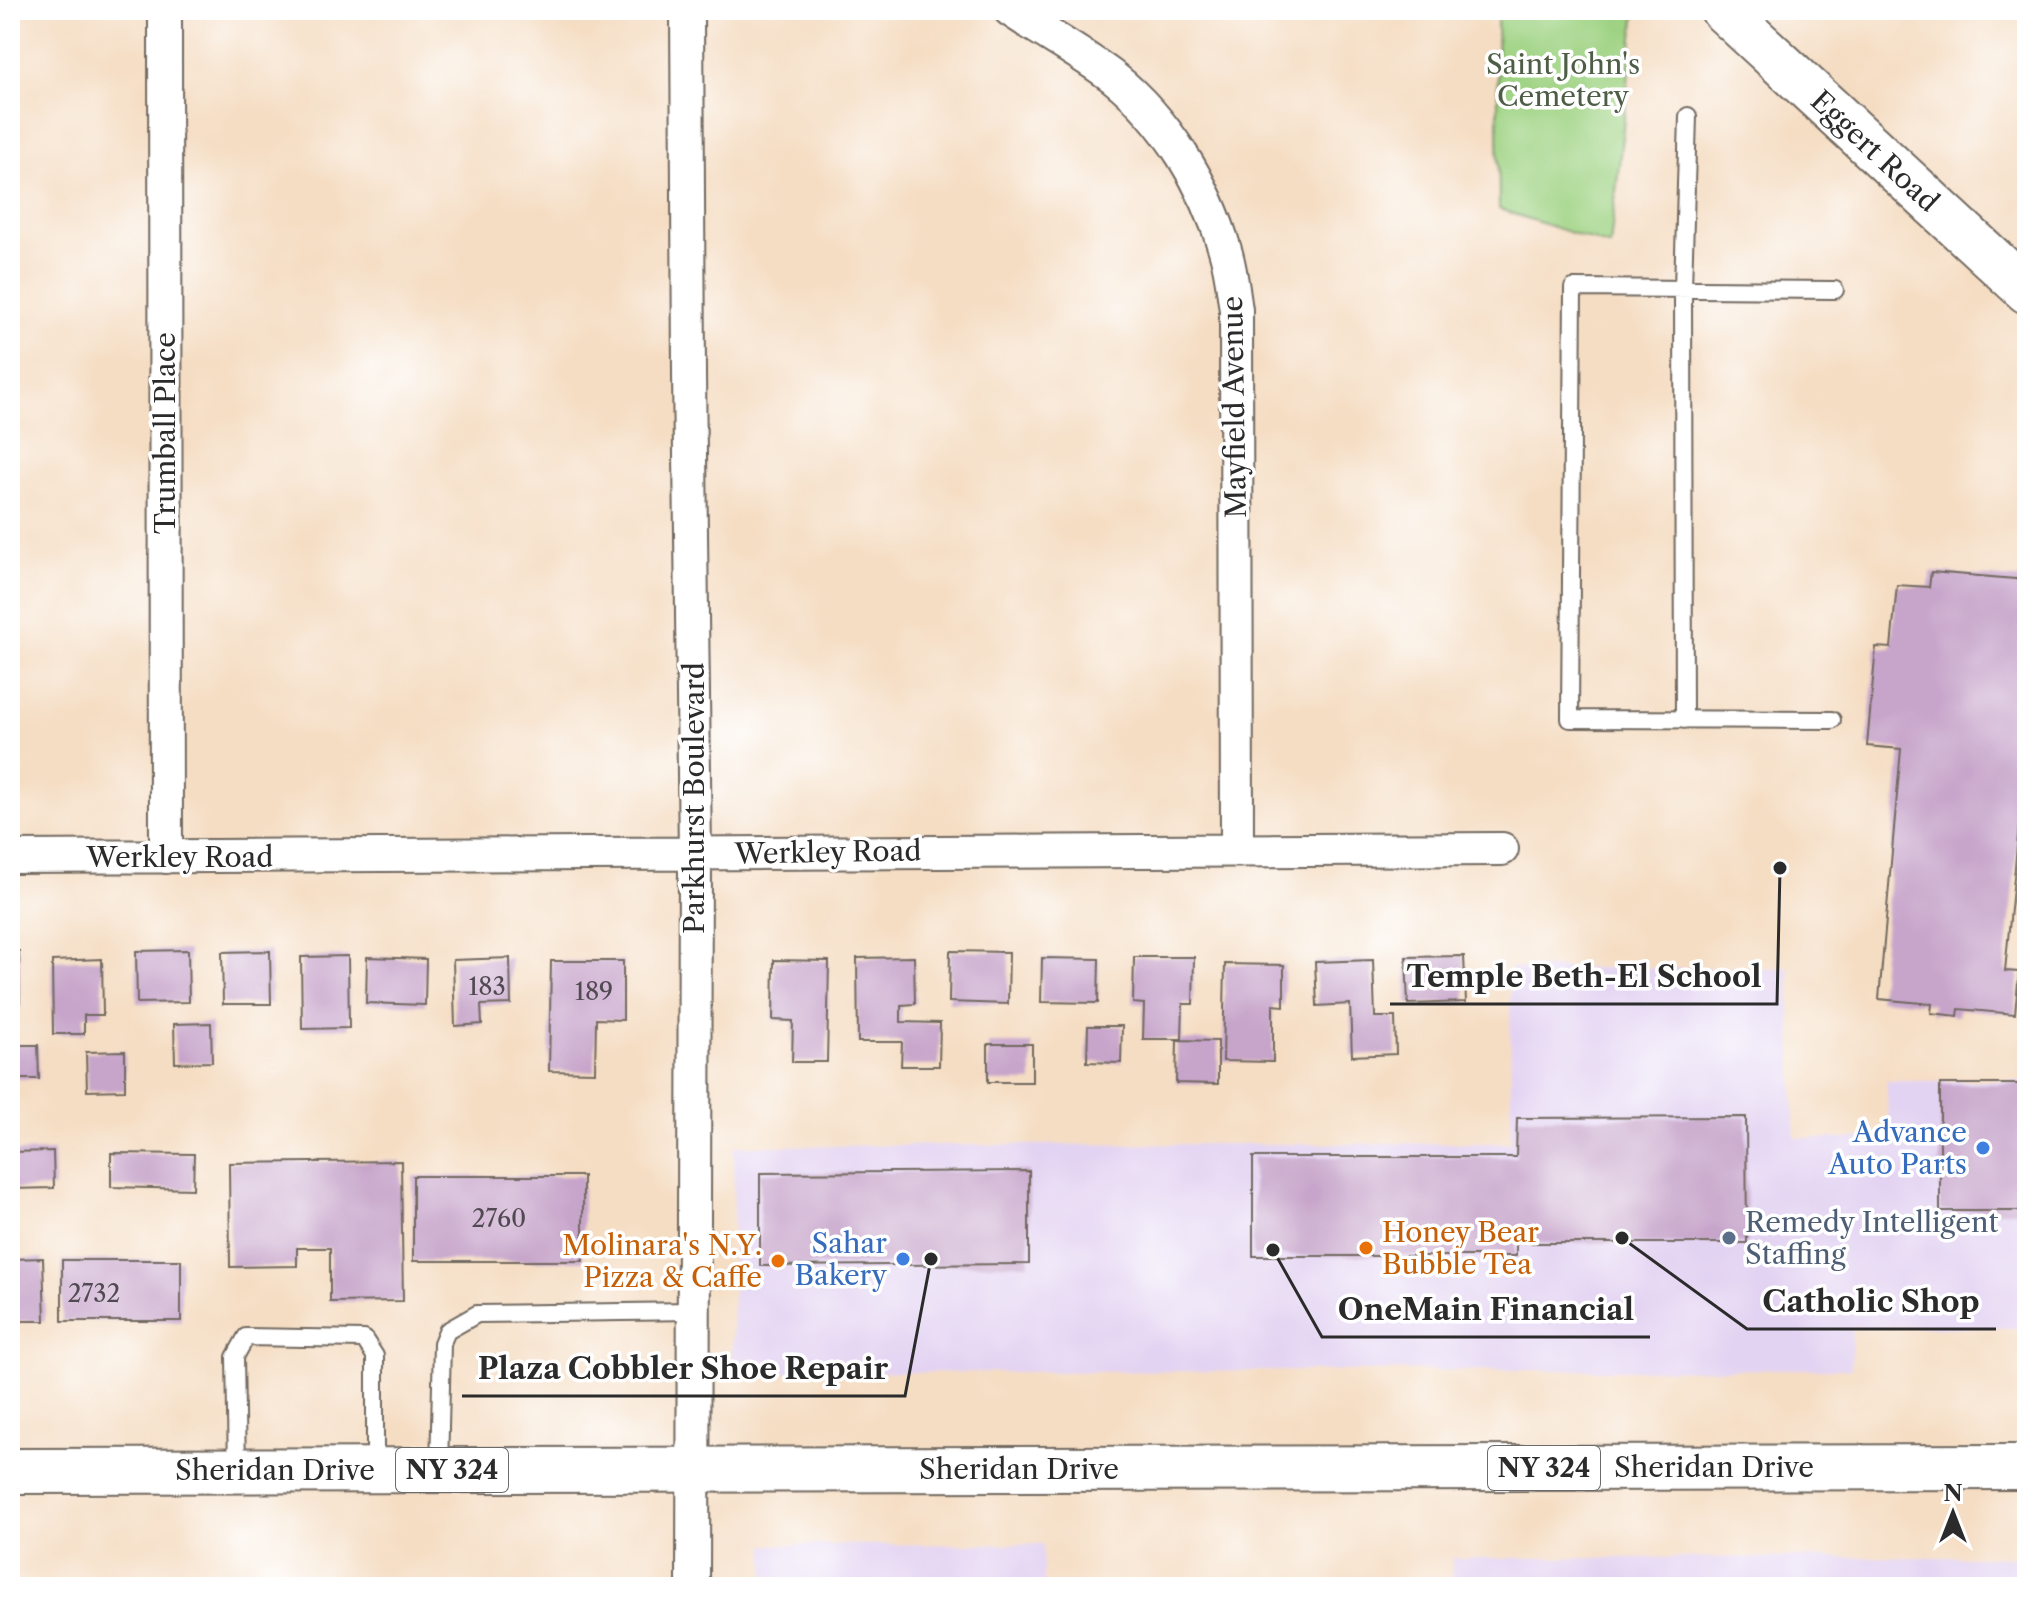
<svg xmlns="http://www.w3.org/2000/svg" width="2037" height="1597" viewBox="0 0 2037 1597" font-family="'Libre Caslon Text',serif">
  <rect width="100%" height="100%" fill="#fff"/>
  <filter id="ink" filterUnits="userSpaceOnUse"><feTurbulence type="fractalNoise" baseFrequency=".0125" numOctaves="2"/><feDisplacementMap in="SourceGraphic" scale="16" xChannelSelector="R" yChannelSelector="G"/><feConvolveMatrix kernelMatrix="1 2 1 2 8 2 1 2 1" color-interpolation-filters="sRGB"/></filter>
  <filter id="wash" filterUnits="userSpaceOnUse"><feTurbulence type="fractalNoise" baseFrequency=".006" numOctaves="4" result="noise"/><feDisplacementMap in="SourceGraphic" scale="32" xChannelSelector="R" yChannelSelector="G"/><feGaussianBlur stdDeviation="1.8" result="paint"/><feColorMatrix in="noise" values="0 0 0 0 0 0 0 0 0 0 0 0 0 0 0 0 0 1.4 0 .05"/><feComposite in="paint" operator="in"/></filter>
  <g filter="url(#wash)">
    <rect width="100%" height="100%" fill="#f5ddc3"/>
    <path fill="#e3d3f2" d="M1510,968H1789L1795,1138H1890L1886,1081H2027V1328L1852,1327L1851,1369L732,1373L734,1146L1511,1143Z
      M1043,1544L1044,1587H765V1545Z
      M2027,1557V1587H1452V1558Z"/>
    <path fill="#9fd383" stroke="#657f57" stroke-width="2" d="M1497,10H1636L1610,246L1499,209Z"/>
    <g id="blocks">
      <path fill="#c7a5cb" d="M1931,572L2027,580V815H2020L2005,971L2019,972L2015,1014L1959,1009L1958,1016L1931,1013L1932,1004L1879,999L1901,749L1867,746L1876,647L1891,648L1897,585L1929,587Z
        M188,950L189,1002L137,1003L136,951Z
        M10,951H19L20,1004H10Z
        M270,951L271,1004H223L222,952Z
        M950,951L1009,952L1008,1004L949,1002Z
        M348,956L349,1028L302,1029L301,957Z
        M1464,956L1466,1002L1408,1004L1406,957Z
        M367,957L426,959L425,1005L366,1003Z
        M914,957L915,1004L901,1005V1022L940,1023L939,1066H901L902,1042H858L857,958Z
        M1134,957H1194L1193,1004H1183L1182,1039H1143L1144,1004L1133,1003Z
        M510,958L511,1004L481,1005L482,1024L455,1026L453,960Z
        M1042,958L1099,959L1098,1003L1041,1002Z
        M102,959L103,1015H84V1034H53L52,961Z
        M774,960L829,961L827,1062H792L793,1021L773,1020Z
        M1373,960L1375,1017H1395L1396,1054L1352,1056L1350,1004L1317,1006L1315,962Z
        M551,961H623V1020L596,1019L595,1072L549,1071Z
        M1225,964L1284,965V1006L1273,1005V1062L1223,1061Z
        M211,1023L212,1062L175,1063L174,1024Z
        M1088,1026H1122L1121,1063L1087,1062Z
        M1177,1040L1218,1041V1084L1176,1083Z
        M988,1044H1032V1082H988Z
        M10,1045H38L39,1079H10Z
        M125,1051V1090L87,1091L86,1052Z
        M1940,1084H2027V1211H1940Z
        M1746,1117L1747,1243H1516V1256H1253V1157H1516L1517,1118Z
        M53,1151L54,1188L10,1189V1152Z
        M111,1153L194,1154L193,1189L111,1187Z
        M401,1161L403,1301L330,1302V1248H297V1266L230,1267L229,1163Z
        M1029,1171V1264L760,1266V1173Z
        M413,1176H583V1261H413Z
        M43,1258L45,1321H10V1259Z
        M62,1260H181V1321H62Z"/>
    </g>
  </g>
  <g filter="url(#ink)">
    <use href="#blocks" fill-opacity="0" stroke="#726960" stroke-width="2"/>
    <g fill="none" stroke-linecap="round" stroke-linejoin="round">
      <g stroke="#726960" stroke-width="20">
        <path id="lane" d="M1684,720L1683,288L1688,116
          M1832,720L1570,719L1573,288L1835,290
          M237,1469L235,1357L246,1337L364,1339L375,1356V1468
          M439,1469L442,1343L447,1331L477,1314L693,1311"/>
      </g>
      <g stroke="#726960" stroke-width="36">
        <path id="street" d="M165,10L166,857
          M687,10L689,374L695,854L693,1587
          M1010,10C1044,33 1080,52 1113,77C1167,120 1206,185 1225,250C1231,269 1233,290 1236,310L1237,849
          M10,857C507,856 1004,849 1502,849"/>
      </g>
      <g stroke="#726960" stroke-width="48">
        <path id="secondary" d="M1723,10L2027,291"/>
      </g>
      <g stroke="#726960" stroke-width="48">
        <path id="primary" d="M10,1471L2027,1467"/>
      </g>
      <use href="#lane" stroke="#fff" stroke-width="16"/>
      <use href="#street" stroke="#fff" stroke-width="32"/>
      <use href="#secondary" stroke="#fff" stroke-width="44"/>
      <use href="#primary" stroke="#fff" stroke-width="44"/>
    </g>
  </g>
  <g fill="#3f7fe0" stroke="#fff" stroke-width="3">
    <circle cx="1983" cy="1148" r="8"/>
    <circle cx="903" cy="1259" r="8"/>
  </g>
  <circle fill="#5c6f8a" stroke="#fff" stroke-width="3" cx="1729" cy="1238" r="8"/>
  <g fill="#e8710a" stroke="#fff" stroke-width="3">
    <circle cx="1366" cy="1248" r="8"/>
    <circle cx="778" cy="1261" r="8"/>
  </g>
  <g text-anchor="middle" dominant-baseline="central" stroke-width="7" stroke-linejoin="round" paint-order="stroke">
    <g font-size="24" fill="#524a53">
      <text x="487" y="986">183</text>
      <text x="594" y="991">189</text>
      <text x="499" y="1218">2760</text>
      <text x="94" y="1293">2732</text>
    </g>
    <g fill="#fff" stroke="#6b6b6b" stroke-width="2">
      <rect x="1488" y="1446" width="112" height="44" rx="6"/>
      <rect x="396" y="1448" width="112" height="44" rx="6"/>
    </g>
    <g font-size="26" font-weight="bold" fill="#2b2b2b">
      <text x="1544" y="1468">NY 324</text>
      <text x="452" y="1470">NY 324</text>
    </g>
    <g font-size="28" fill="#4e5d45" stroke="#fff">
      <text x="1563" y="64">Saint John's<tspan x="1563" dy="32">Cemetery</tspan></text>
    </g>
    <g font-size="28" fill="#2b2b2b" stroke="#fff">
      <text transform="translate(1875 151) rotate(43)">Eggert Road</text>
      <text transform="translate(1234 407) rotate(-91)">Mayfield Avenue</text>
      <text transform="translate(165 433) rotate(-90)">Trumball Place</text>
      <text transform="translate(694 798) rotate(-90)">Parkhurst Boulevard</text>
      <text transform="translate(828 852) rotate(-1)">Werkley Road</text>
      <text x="180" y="857">Werkley Road</text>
      <text x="1714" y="1467">Sheridan Drive</text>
      <text x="1019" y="1469">Sheridan Drive</text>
      <text x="275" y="1470">Sheridan Drive</text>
    </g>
    <g font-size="28" fill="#366cbe" stroke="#fff" text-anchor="end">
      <text x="1967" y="1132">Advance<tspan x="1967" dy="32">Auto Parts</tspan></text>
      <text x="887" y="1243">Sahar<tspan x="887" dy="32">Bakery</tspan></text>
    </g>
    <g font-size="28" fill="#4e5e75" stroke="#fff" text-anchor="start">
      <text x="1745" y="1222">Remedy Intelligent<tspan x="1745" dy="32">Staffing</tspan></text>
    </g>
    <g font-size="28" fill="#c56008" stroke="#fff" text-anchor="start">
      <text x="1382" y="1232">Honey Bear<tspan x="1382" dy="32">Bubble Tea</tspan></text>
      <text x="762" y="1245" text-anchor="end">Molinara's N.Y.<tspan x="762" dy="32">Pizza &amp; Caffe</tspan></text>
    </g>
  </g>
  <path fill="none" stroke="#2b2b2b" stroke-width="3" d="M1780 868L1777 1004H1390M1622 1238L1747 1329H1996M1273 1250L1322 1337H1650M931 1259L905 1396H462"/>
  <g fill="#2b2b2b" stroke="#fff" stroke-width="3">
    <circle cx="1780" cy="868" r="8"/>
    <circle cx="1622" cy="1238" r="8"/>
    <circle cx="1273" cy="1250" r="8"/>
    <circle cx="931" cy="1259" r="8"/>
  </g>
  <g font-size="30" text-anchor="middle" font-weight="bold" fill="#2b2b2b" stroke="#fff" stroke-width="7" stroke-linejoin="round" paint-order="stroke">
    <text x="1584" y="987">Temple Beth-El School</text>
    <text x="1871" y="1312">Catholic Shop</text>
    <text x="1486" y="1320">OneMain Financial</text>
    <text x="683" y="1379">Plaza Cobbler Shoe Repair</text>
  </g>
  <rect width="2037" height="1597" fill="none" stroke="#fff" stroke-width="40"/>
  <g transform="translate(1953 1513)" stroke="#ffffff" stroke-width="6" paint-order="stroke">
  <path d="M0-6L14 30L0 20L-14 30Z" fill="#2b2b2b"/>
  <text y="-12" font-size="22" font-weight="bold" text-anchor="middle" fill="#2b2b2b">N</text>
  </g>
</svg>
